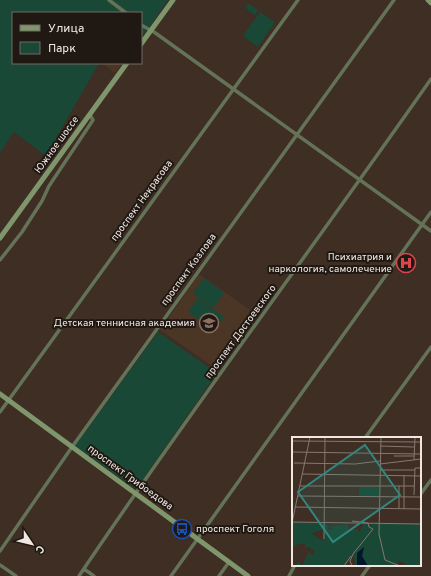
<svg xmlns="http://www.w3.org/2000/svg" width="431" height="576" viewBox="0 0 431 576" font-family="Overpass,sans-serif">
  <rect width="100%" height="100%" fill="#3e2e24"/>
  <path fill="#4b3626" d="M102,63H123L115,73Z
    M199,274L257,315L218,370L160,330Z"/>
  <path fill="#194936" d="M0,0H116L118,1V0H168L144,34L141,35V13H13V63H99L46,156L14,132L0,153Z
    M248,3L258,10L255,15L245,8Z
    M260,12L275,22L258,47L243,36Z
    M204,278L224,293L213,308L193,293Z
    M198,298L224,317L215,331L188,312Z
    M158,332L217,373L136,489L75,446Z"/>
  <g fill="none" stroke-linecap="round" stroke-linejoin="round">
    <path stroke="#647258" stroke-width="3.5" d="M109,0L126,13
      M141,25L154,32L431,231
      M0,260L22,232L42,201L49,186L93,120L90,115
      M0,412L298,0
      M365,438L431,347
      M420,495L431,480
      M0,551L72,447L394,0
      M0,565L16,576
      M84,569L94,576
      M79,576C192,408 315,245 431,79
      M171,576L431,212
      M219,576L229,562
      M289,576L295,565
      M362,576L370,565"/>
    <path stroke="#7f966c" stroke-width="5" d="M428,0L431,3
      M141,44L173,0
      M0,238L127,63
      M0,394L248,576"/>
  </g>
  <defs>
    <g id="hospital-ring" transform="scale(1)"><circle r="9.5" fill="#1f1813" stroke="#e0444e" stroke-width="1.5"/><path d="M-5-5h3v3.5h4V-5h3V5h-3V1.5h-4V5h-3Z" fill="#e0444e"/></g>
    <g id="school-ring" transform="scale(1)"><circle r="9.5" fill="#1f1813" stroke="#8d6e63" stroke-width="1.5"/><path d="M0-5L7-2L0 1L-7-2ZM-4 1L0 2.5L4 1V4Q0 6-4 4Z" fill="#8d6e63"/></g>
    <g id="bus-ring" transform="scale(1)"><circle r="9.5" fill="#1f1813" stroke="#1a4fb4" stroke-width="1.5"/><path d="M-5-6H5V4H4V6H2V4H-2V6H-4V4H-5ZM-3.5-4V0h7V-4ZM-3.5 1.2v1.5H-2V1.2ZM2 1.2v1.5H3.5V1.2Z" fill="#1a4fb4"/></g>
  </defs>
  <g fill-rule="evenodd">
    <use href="#hospital-ring" x="406" y="263"/>
    <use href="#school-ring" x="209" y="323"/>
    <use href="#bus-ring" x="182" y="529"/>
  </g>
  <g text-anchor="middle" dominant-baseline="central" stroke-width="4" stroke-linejoin="round" paint-order="stroke">
    <g font-size="10" fill="#f1e7e0" stroke="#1f1813">
      <text transform="translate(57 145) rotate(-54)">Южное шоссе</text>
      <text transform="translate(142 201) rotate(-54)">проспект Некрасова</text>
      <text transform="translate(189 270) rotate(-54)">проспект Козлова</text>
      <text transform="translate(241 332) rotate(-54)">проспект Достоевского</text>
      <text transform="translate(130 478) rotate(36)">проспект Грибоедова</text>
    </g>
    <g font-size="10" fill="#f1e7e0" stroke="#1f1813" text-anchor="end">
      <text x="392" y="257">Психиатрия и<tspan x="392" dy="12">наркология, самолечение</tspan></text>
      <text x="195" y="323">Детская теннисная академия</text>
      <text x="196" y="529" text-anchor="start">проспект Гоголя</text>
    </g>
  </g>
  <g transform="translate(292 437)">
    <rect width="129" height="129" fill="#3e2e24"/>
    <path d="M67,50H87V60H67ZM1,85L33,86L37,89L36,93H40V89L56,87V93L65,92L68,95L71,87H129V129H113V126L106,124V129H64L61,117L52,129H3L7,124L10,129L17,115L21,118L23,114L17,110L13,111V106L0,109ZM32,92L31,104L20,97V96Z" fill="#194936" fill-rule="evenodd"/>
    <path d="M72,110L70,119L76,129H65V116Z" fill="#01162f"/>
    <path fill="none" stroke="#86786f" stroke-width="1" d="M89,0L87,97L93,123L108,129M0,4L129,5M88,9L122,10M0,15L129,17M102,19H122M122,23L123,0M2,26L63,27L88,24M88,27L129,22M88,33H123M10,37L129,39M8,49H122M107,49V72M122,58L123,31H129M6,59L129,60M3,70L129,72M112,72V38M60,84L76,86M0,85L129,87M0,86L18,0M32,102L33,0M52,129L59,119M60,129L58,124L61,117L81,92L77,90L76,86"/>
    <path fill="#31877f" fill-opacity="0.15" stroke="#31877f" stroke-width="2" d="M73,8L108,58L41,105L6,55Z"/>
    <rect width="129" height="129" fill="none" stroke="#f1e7e0" stroke-width="2"/>
  </g>
  <rect x="12" y="12" width="130" height="52" fill="#1f1813" stroke="#736b65"/>
  <rect x="20" y="25" width="20" height="6" fill="#7f966c" stroke="#736b65"/>
  <text x="48" y="32" font-size="12" fill="#f1e7e0">Улица</text>
  <rect x="20" y="42" width="20" height="12" fill="#194936" stroke="#736b65"/>
  <text x="48" y="52" font-size="12" fill="#f1e7e0">Парк</text>
  <g transform="translate(32 544) rotate(125)" stroke="#1f1813" stroke-width="3" paint-order="stroke">
  <path d="M0-3L7 15L0 10L-7 15Z" fill="#f1e7e0"/>
  <text y="-6" font-size="11" font-weight="bold" text-anchor="middle" fill="#f1e7e0">С</text>
  </g>
</svg>
